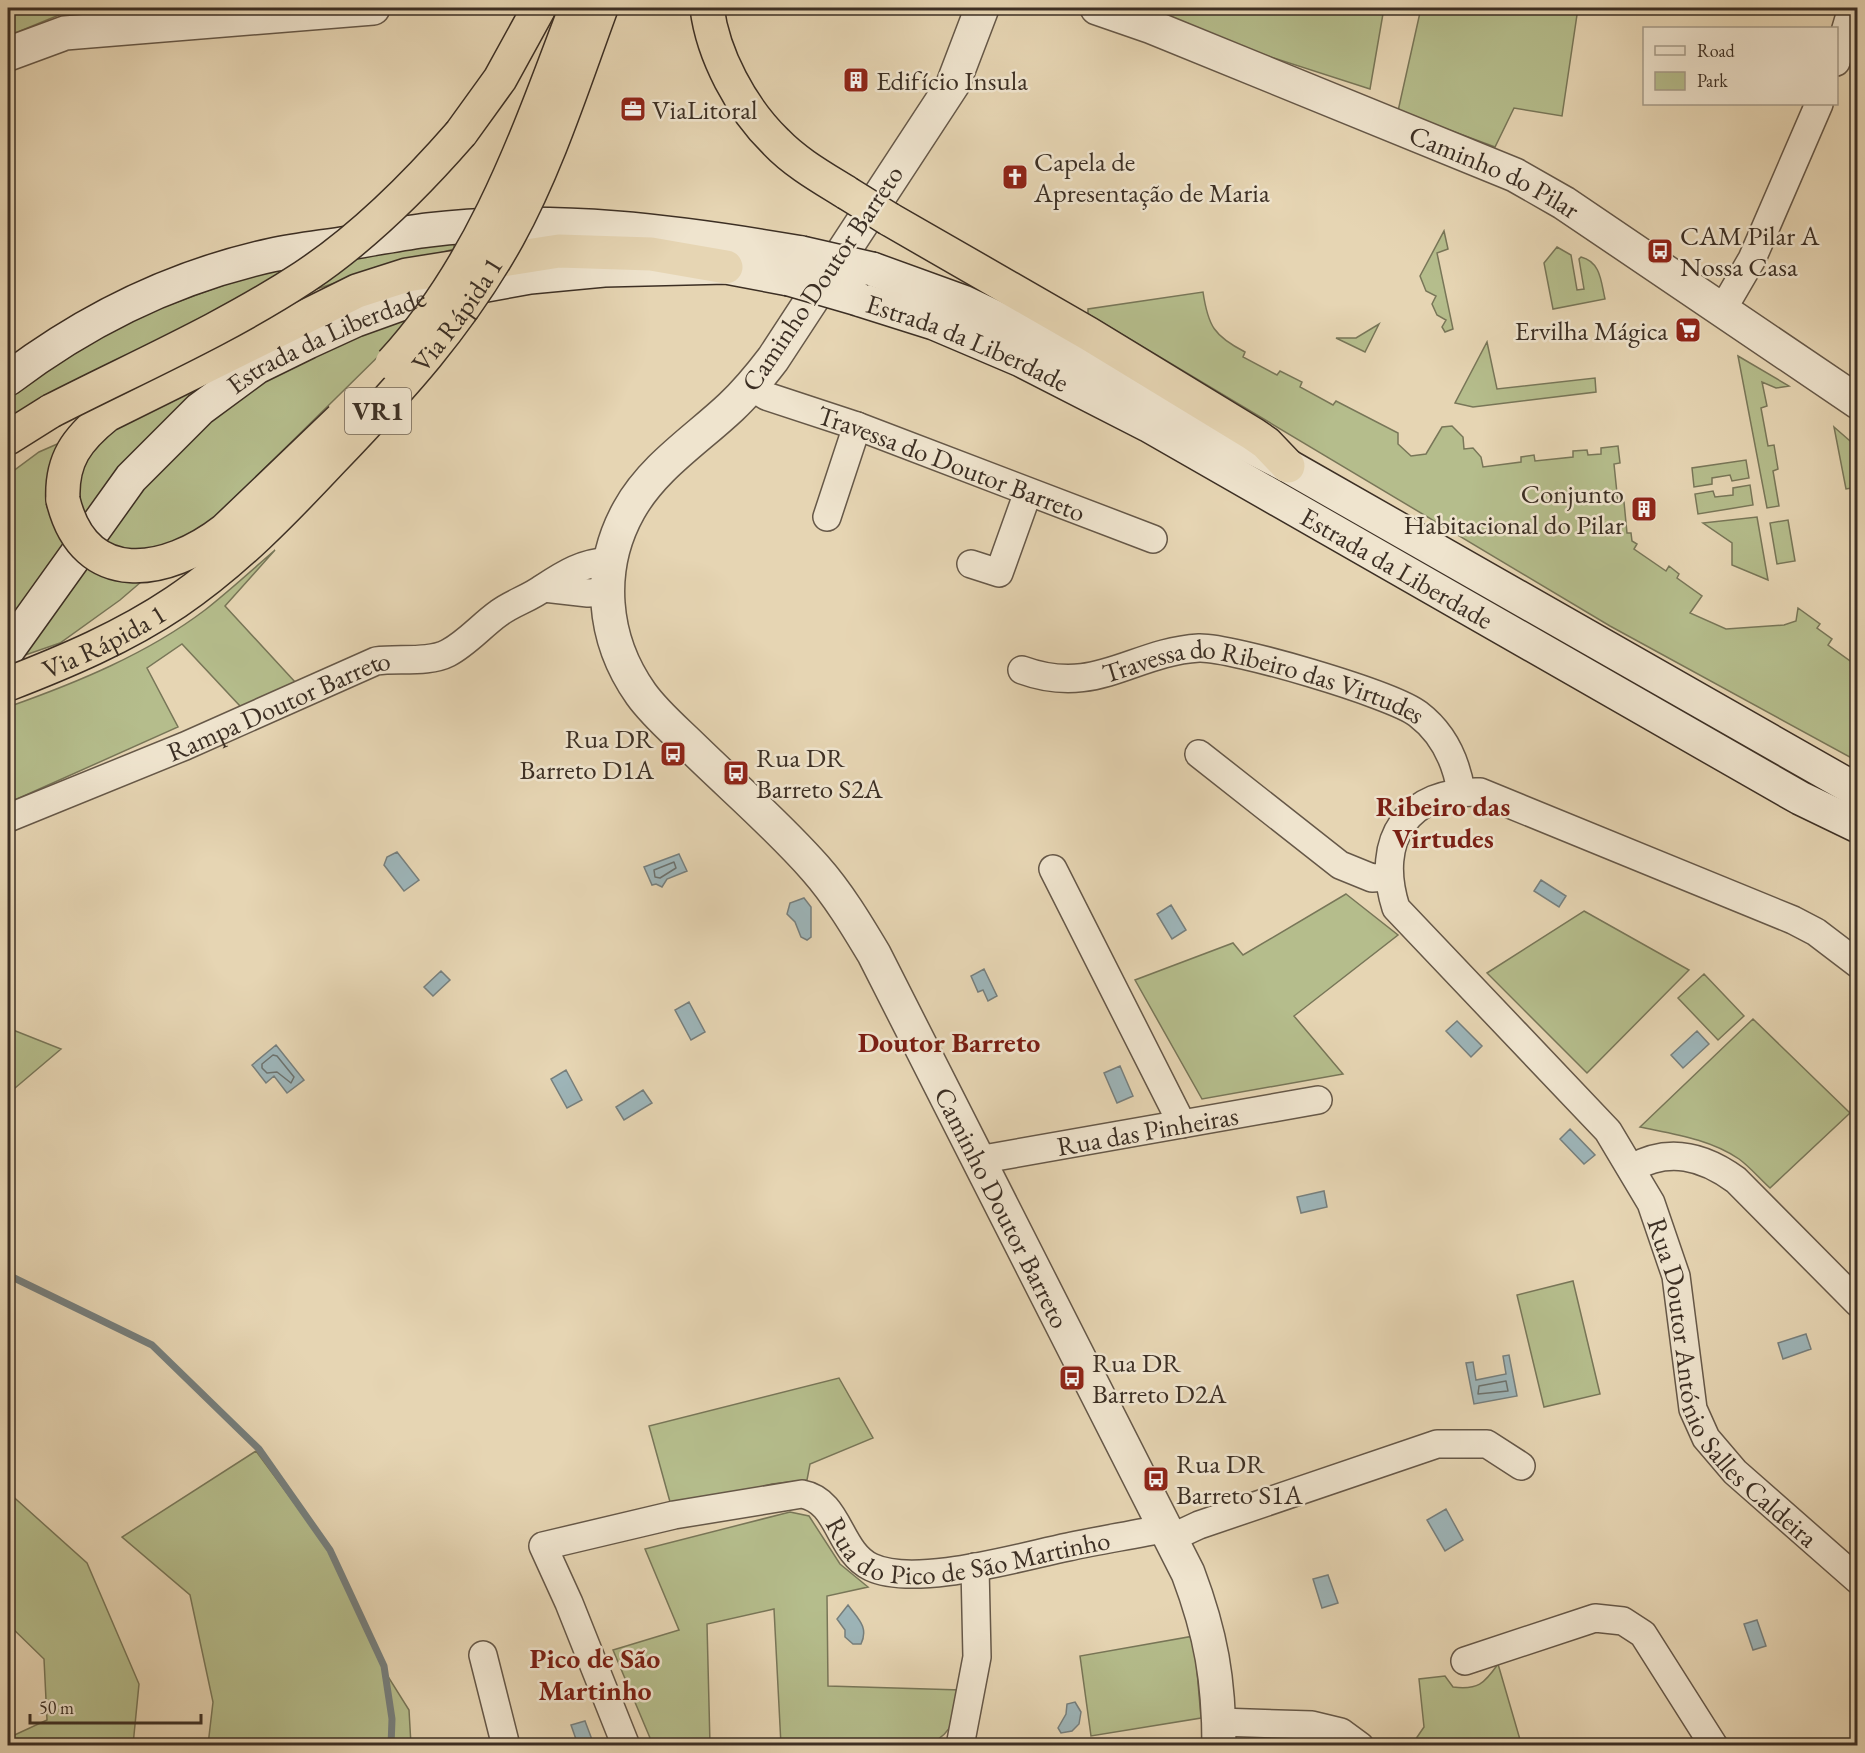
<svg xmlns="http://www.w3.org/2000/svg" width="1865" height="1753" viewBox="0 0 1865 1753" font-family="'EB Garamond',serif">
  <rect width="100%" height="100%" fill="#e6d5b3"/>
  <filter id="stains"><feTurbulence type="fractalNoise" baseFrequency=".00333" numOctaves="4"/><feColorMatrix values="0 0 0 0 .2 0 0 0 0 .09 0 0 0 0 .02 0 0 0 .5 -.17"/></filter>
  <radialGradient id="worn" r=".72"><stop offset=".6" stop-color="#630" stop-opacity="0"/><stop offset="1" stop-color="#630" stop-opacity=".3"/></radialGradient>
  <path fill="#b5bd8c" stroke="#787658" stroke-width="1.5" d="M8,8H60L64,13L8,36Z
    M1119,8H1384L1370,89Z
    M1421,8H1578L1562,116L1514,108L1495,147L1398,111Z
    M1444,231L1448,249L1437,253L1453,329L1445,332L1442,327L1446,320L1437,315L1432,304L1436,296L1426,291L1420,276Z
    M454,240V249L347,279L161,340L8,421V399L86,343L147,313L254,274Z
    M1557,247L1571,255L1577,290L1584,289L1579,259L1581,257C1601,262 1601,282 1605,299L1553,309L1544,263Z
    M1203,292C1208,326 1214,336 1245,352L1243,357L1277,375L1280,371L1302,382L1300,387L1333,405L1336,401L1398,433V444L1411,456L1426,454L1442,427L1452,426L1463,437L1464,449L1473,448L1481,457L1483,467L1521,462V457L1534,455L1535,461L1573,457V451L1587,450L1588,455L1601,454V448L1618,446L1620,463L1614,464L1618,503L1624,502L1627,533H1631L1632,541L1637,544L1634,549L1666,571L1669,566L1679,574L1677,578L1702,596L1690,613L1726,629L1784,625L1796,621L1798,608L1820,624L1817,628L1832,639L1828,645L1857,666V761L1610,626L1088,314V309Z
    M421,305L403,332L204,528L120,600L60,643L8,661V475L39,452L270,351Z
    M1379,324L1365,352L1336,338H1356Z
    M1487,342L1497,389L1595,378L1596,392L1473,407L1455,403Z
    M1738,356L1789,386L1776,388L1762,382L1767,406L1761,408L1768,446L1774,445L1778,469L1773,471L1779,506L1767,508Z
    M1834,427L1857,447V487L1846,489Z
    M1746,460L1749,478L1732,481L1730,475L1712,478V484L1694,487L1692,468Z
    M1750,485L1753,505L1698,514L1695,494L1713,491L1715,497L1733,495V488Z
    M1757,517L1768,580L1732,565V543L1703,523Z
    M1788,520L1795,561L1777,564L1770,523Z
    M275,550L225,606L296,683L241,707L182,644L147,668L178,727L8,803V707C76,683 147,654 205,610C229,591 252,570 275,550Z
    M1346,894L1398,935L1294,1016L1343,1074L1202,1099L1135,980L1233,943L1243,955Z
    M1584,911L1689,970L1587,1073L1487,973Z
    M1704,974L1744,1016L1718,1040L1678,998Z
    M1753,1019L1850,1113L1770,1188C1760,1179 1750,1167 1739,1159C1710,1139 1673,1134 1640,1127Z
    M8,1028L61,1049L8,1094Z
    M1573,1281L1600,1394L1544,1407L1517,1295Z
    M839,1378L873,1438L810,1464L807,1480L772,1484L672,1509L649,1426Z
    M256,1451L329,1550L382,1667L409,1710L411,1745H208L213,1702L190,1595L122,1537Z
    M8,1492L87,1563L139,1684L133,1745H8V1738L47,1720L44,1659L8,1624Z
    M790,1512L809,1516L840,1564L868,1587L827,1596L828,1686L961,1690C954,1718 954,1737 922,1746L781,1745L774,1609L707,1624L710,1745H653L613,1650L679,1630L645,1549Z
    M1194,1636L1201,1718L1091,1736L1080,1656Z
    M1498,1664L1521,1743L1411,1746L1424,1727L1419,1679L1445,1676L1453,1687C1478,1690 1484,1684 1498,1664Z"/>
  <path fill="#9db5b9" stroke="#767f7d" stroke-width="1.5" d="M397,852L419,880L404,891L384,865L387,857Z
    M679,854L687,871L667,879L662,887L656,884L652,885L644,867Z
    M1541,880L1566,896L1559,907L1534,891Z
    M804,898L811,907V937L807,940L801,937L795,922L787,914L790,903Z
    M1171,905L1186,930L1172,939L1157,914Z
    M984,969L997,996L988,1001L983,990L978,992L971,976Z
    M441,971L450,980L433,996L424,987Z
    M689,1002L705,1032L691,1040L675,1010Z
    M1457,1021L1482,1046L1471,1057L1446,1031Z
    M1697,1031L1709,1044L1683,1068L1671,1055Z
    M276,1045L304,1080L287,1093L274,1076L266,1083L252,1065Z
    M1120,1066L1133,1096L1117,1103L1104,1073Z
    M566,1070L582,1100L567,1108L551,1079Z
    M643,1090L652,1103L624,1120L616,1107Z
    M1570,1129L1595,1155L1584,1164L1560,1139Z
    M1324,1191L1327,1207L1301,1213L1297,1197Z
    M1806,1334L1811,1349L1783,1359L1778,1343Z
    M1509,1355L1517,1396L1474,1404L1466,1363L1473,1362L1476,1380L1506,1374L1503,1356Z
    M1446,1509L1463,1540L1445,1551L1427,1520Z
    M1328,1575L1338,1603L1322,1608L1313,1579Z
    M848,1605C858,1619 869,1627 861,1644H853L845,1637V1630L837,1619Z
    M1757,1620L1766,1646L1753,1650L1744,1624Z
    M1075,1702L1081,1712L1079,1724L1072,1731L1061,1733L1058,1728L1066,1714L1067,1704Z
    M585,1721L594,1745H578L571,1725Z"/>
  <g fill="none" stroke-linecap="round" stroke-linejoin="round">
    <path stroke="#6c726e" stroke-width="1.5" d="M674,862L676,868L660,878L655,877L654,870Z
      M273,1055L277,1056L294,1077L291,1083L277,1072L267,1073L262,1068V1064Z
      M1506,1381L1508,1391L1478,1394L1479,1386Z"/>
    <path stroke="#767f7d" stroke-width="7" d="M8,1275L152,1345L259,1449L330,1550L384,1666L392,1719L391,1746"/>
    <g stroke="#665848" stroke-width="30">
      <g id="minor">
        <path d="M1836,62L1852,8"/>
        <path d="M1719,309L1731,295L1752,259L1819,104"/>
        <path id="s1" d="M752,387L766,396L857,426L1153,539"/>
        <path d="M827,517L857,426"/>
        <path d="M971,564L999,573L1028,492"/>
        <path d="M544,588L588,593L608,592"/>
        <path id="s2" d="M1022,670C1096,697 1132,652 1199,648C1232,647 1392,694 1418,714C1443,733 1456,761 1461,791"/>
        <path d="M1199,754L1340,865L1372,878L1388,877"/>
        <path id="s3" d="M8,818L185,746L376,661C398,658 429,663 448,653C467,643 482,625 499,613C512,603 530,598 543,588C566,573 582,563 610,561"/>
        <path d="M1053,869L1182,1124"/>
        <path id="s4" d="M1858,964L1816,932L1793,920L1480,792C1408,790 1374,839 1396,908L1608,1131L1651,1203L1676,1276L1693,1409L1706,1438L1735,1472L1858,1580"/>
        <path id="s5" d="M978,1160L1318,1100"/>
        <path d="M1632,1168C1669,1147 1703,1156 1736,1180L1858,1303"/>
        <path d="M1171,1538L1199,1525L1437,1444H1487L1521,1466"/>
        <path d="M483,1655L506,1746"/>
        <path d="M1465,1661L1595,1618L1623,1621L1643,1634L1714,1746"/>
        <path d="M1219,1722L1312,1725L1341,1732L1360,1746"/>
        <path id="s6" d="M626,1746L569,1603L543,1546L674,1515L802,1494C840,1501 838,1551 871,1567C915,1588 1019,1557 1068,1547C1100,1540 1133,1535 1166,1528"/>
        <path d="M960,1746L977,1657L975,1567"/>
      </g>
    </g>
    <g stroke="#665848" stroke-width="36">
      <g id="tertiary">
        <path id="s7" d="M982,8L953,84L773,359C760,376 747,392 731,407C696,440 653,467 629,510C596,569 602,639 641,694C656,715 677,732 695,750C735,789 778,826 815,868C838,894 856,924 874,954L1188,1573C1211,1634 1219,1680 1219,1746"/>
        <path id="s8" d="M1097,8L1152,27L1515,175L1564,203L1858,402"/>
        <path d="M8,54L65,33L373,8"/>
      </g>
    </g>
    <g stroke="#3c2f24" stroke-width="36">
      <g id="secondary">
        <path d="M872,269L963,302L1068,352L1288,466L1858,791"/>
        <path id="s9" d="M858,299L934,323L1021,360L1148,425L1800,798L1858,826"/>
        <path d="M8,379C86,320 176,276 272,255C297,250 323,247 348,243C375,239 402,233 428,230C553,215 680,232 802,253"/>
        <path id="s10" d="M8,650L131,478L200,409L257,367L308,342L356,320L420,297L530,277L604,270L726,267L789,279"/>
      </g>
    </g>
    <g stroke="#3c2f24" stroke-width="36">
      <path id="trunk" d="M707,8C713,55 741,108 776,142C796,163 823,178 847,193
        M461,133L500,79L539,8
        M889,219L1089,334L1253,434L1266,443L1288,466
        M8,438L51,411
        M63,500C61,460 77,439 107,415L357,291L407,275L559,251L651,254L726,267"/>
    </g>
    <use href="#minor" stroke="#efe4ce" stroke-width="27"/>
    <use href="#tertiary" stroke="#efe4ce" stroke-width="33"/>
    <use href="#secondary" stroke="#efe4ce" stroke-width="33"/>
    <use href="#trunk" stroke="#e6d5b3" stroke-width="33"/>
    <g stroke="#3c2f24" stroke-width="36" stroke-linecap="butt">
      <path id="secondary-bridge" d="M802,253L872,269
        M789,279L858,299"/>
    </g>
    <g stroke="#3c2f24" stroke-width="36" stroke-linecap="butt">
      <g id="trunk-bridge">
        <path d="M847,193L889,219"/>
        <path d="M392,363C485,262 528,134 576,8"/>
        <path d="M51,411C135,368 225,329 304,277C363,238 414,187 461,133"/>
        <path d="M63,500C85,590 167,575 225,530L341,419"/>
        <path id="s11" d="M8,684C65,662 124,637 176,602C234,563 284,511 331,461C400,389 459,325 508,237C547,166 573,84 601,8"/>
      </g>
    </g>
    <use href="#secondary-bridge" stroke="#efe4ce" stroke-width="33"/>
    <use href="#trunk-bridge" stroke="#e6d5b3" stroke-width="33"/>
  </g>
  <defs>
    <g id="building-square" transform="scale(1.35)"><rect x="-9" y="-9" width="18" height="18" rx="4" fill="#8f2418" stroke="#efe4ce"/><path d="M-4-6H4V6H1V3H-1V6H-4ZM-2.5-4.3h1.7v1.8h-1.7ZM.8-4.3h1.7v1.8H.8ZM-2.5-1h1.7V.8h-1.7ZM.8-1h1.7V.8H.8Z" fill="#fff"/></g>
    <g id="office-square" transform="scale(1.35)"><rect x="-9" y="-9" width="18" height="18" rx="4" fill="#8f2418" stroke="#efe4ce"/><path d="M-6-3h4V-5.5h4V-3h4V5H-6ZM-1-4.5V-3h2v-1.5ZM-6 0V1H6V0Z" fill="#fff"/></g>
    <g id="church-square" transform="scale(1.35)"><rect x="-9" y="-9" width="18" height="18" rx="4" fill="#8f2418" stroke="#efe4ce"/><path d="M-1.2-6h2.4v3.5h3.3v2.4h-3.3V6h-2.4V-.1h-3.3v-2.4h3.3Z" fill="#fff"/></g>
    <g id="bus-square" transform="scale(1.35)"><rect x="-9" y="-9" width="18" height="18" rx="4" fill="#8f2418" stroke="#efe4ce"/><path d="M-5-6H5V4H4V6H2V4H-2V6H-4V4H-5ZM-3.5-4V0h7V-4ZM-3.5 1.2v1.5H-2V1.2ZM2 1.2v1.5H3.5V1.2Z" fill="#fff"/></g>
    <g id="supermarket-square" transform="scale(1.35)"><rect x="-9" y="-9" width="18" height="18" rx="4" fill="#8f2418" stroke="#efe4ce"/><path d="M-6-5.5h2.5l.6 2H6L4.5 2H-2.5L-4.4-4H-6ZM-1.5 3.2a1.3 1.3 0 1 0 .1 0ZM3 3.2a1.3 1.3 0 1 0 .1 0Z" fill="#fff"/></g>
  </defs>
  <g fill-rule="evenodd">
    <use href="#building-square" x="856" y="80"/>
    <use href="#office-square" x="633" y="109"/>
    <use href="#church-square" x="1015" y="177"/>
    <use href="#bus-square" x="1660" y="251"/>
    <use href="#supermarket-square" x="1688" y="330"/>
    <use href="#building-square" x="1644" y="509"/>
    <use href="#bus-square" x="673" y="754"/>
    <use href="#bus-square" x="736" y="773"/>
    <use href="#bus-square" x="1072" y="1378"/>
    <use href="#bus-square" x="1156" y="1479"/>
  </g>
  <g text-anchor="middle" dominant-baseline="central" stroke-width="5" stroke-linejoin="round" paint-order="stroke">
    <rect fill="#efe4ce" stroke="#726557" stroke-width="1.5" x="345" y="388" width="66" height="46" rx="4.5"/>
    <g font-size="26" font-weight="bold" fill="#3c2f24">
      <text x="378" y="411">VR1</text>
    </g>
    <g font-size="27" fill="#3c2f24" stroke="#efe4ce" text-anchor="start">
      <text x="876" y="80">Edifício Insula</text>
      <text x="652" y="109">ViaLitoral</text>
      <text x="1034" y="161">Capela de<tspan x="1034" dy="31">Apresentação de Maria</tspan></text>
      <text x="1680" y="235">CAM Pilar A<tspan x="1680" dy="31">Nossa Casa</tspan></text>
      <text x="1668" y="330" text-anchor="end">Ervilha Mágica</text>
      <text x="1624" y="493" text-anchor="end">Conjunto<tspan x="1624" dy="31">Habitacional do Pilar</tspan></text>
      <text x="654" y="738" text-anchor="end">Rua DR<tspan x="654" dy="31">Barreto D1A</tspan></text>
      <text x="756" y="757">Rua DR<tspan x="756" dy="31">Barreto S2A</tspan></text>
      <text x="1092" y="1362">Rua DR<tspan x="1092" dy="31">Barreto D2A</tspan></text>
      <text x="1176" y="1463">Rua DR<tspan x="1176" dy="31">Barreto S1A</tspan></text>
    </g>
    <g font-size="27" fill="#3c2f24" stroke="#efe4ce">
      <text stroke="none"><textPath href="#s8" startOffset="430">Caminho do Pilar</textPath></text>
      <text transform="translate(822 278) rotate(-56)">Caminho Doutor Barreto</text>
      <text stroke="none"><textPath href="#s11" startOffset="591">Via Rápida 1</textPath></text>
      <text stroke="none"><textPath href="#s10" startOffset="454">Estrada da Liberdade</textPath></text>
      <text stroke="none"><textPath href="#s9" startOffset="118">Estrada da Liberdade</textPath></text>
      <text stroke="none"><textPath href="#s1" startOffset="214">Travessa do Doutor Barreto</textPath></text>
      <text stroke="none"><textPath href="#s9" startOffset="604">Estrada da Liberdade</textPath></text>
      <text stroke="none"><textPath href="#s11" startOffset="105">Via Rápida 1</textPath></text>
      <text stroke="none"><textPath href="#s2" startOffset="250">Travessa do Ribeiro das Virtudes</textPath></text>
      <text stroke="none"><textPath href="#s3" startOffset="294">Rampa Doutor Barreto</textPath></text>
      <text stroke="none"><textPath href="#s5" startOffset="172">Rua das Pinheiras</textPath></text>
      <text stroke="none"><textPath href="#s7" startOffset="1449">Caminho Doutor Barreto</textPath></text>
      <text stroke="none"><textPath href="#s4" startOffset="1188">Rua Doutor António Salles Caldeira</textPath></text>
      <text stroke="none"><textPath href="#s6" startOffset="675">Rua do Pico de São Martinho</textPath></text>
    </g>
    <g font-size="28" font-weight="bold" fill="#7a1f14" stroke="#efe4ce">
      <text x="1443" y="806">Ribeiro das<tspan x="1443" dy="32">Virtudes</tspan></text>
      <text x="949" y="1042">Doutor Barreto</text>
      <text x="595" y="1658">Pico de São<tspan x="595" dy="32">Martinho</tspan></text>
    </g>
  </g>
  <rect width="1865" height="1753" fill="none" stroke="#e6d5b3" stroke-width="30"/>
  <rect x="9" y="9" width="1847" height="1735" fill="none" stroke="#3c2f24" stroke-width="3"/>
  <rect x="15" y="15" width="1835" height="1723" fill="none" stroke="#3c2f24" stroke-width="1.5"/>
  <rect x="1643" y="27" width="195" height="78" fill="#efe4ce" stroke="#a79c8a" stroke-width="1.5"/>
  <rect x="1655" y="46" width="30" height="9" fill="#efe4ce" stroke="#a79c8a" stroke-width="1.5"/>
  <text x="1697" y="57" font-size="18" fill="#3c2f24">Road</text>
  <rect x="1655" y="72" width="30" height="18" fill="#b5bd8c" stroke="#a79c8a" stroke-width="1.5"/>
  <text x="1697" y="87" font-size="18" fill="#3c2f24">Park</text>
  <path d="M30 1714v9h171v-9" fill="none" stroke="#3c2f24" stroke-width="3"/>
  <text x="39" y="1714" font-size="18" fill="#3c2f24" stroke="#efe4ce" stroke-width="4.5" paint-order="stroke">50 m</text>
  <rect width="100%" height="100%" filter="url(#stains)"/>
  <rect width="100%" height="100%" fill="url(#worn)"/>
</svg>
